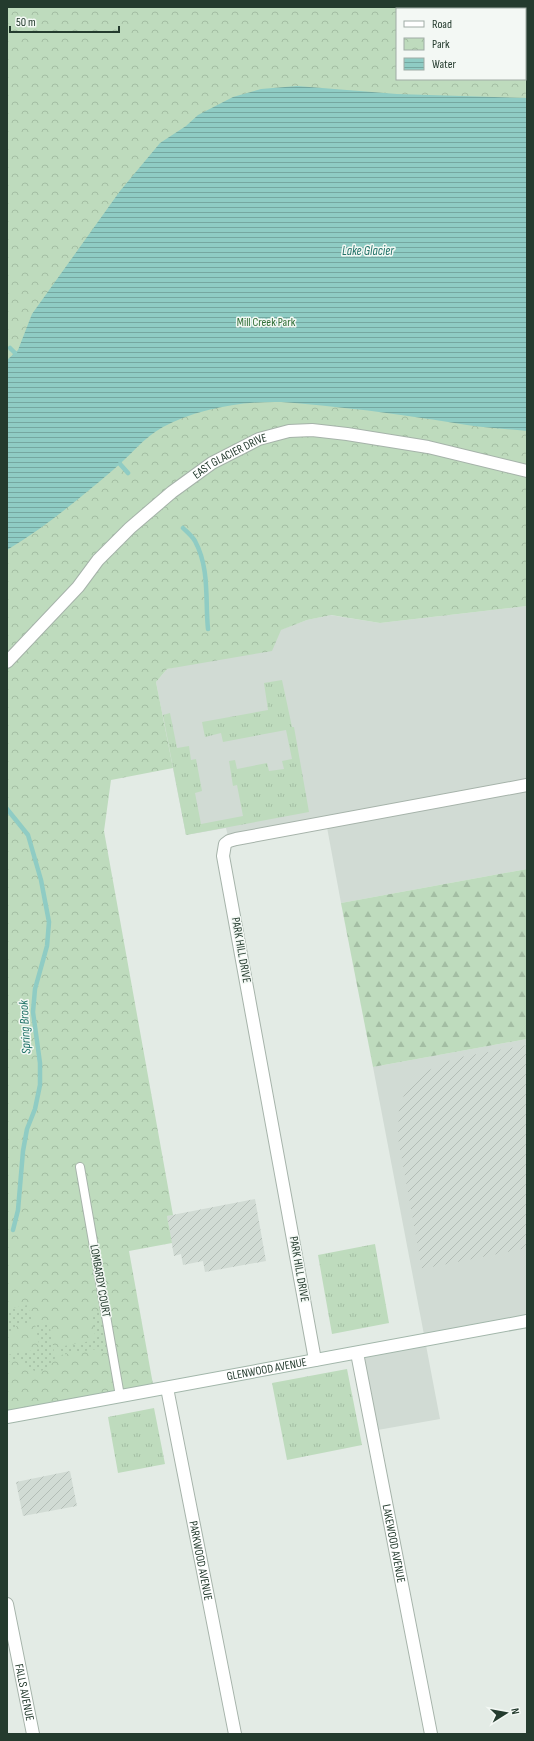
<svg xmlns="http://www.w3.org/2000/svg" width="534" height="1741" viewBox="0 0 534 1741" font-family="'Sofia Sans Condensed',sans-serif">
  <defs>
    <pattern id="industrial-furrows" width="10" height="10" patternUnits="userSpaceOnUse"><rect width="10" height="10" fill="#d1dbd4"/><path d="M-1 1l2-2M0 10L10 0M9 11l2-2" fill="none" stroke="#b3bdb6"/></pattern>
    <pattern id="grass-tufts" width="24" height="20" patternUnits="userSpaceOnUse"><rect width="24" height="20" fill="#bedbbd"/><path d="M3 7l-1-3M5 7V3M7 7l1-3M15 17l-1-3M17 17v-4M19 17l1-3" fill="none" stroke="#a3bda3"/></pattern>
    <pattern id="forest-firs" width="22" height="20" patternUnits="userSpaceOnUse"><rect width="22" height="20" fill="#bedbbd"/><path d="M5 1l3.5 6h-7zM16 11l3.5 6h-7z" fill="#a3bda3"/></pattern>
    <pattern id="park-crowns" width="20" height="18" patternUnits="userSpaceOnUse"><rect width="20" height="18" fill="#bedbbd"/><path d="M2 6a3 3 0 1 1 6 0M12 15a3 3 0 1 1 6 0" fill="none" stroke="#a3bda3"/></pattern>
    <pattern id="garden-dots" width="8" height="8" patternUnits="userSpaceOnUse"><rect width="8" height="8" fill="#bedbbd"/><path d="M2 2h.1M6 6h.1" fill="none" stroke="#a3bda3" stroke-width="1.8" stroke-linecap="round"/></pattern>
    <pattern id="water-rules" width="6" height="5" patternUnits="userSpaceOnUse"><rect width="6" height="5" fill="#8fccc4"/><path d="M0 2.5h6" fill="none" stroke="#75a7a0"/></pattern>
  </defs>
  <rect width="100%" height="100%" fill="#e3ebe5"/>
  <path fill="#d1dbd4" d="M527,606V869L341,903L326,822L229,841L226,828L186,835L156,682L167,669L188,664L307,620L330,615L380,623Z
    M527,1039V1321L425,1340L440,1419L372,1431L357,1353L425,1340L373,1067Z"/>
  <path fill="url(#industrial-furrows)" d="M527,1045V1248L422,1269L398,1138L399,1106L407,1089L425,1072L455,1058Z
    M255,1199L266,1261L205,1272L203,1261L183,1265L181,1254L174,1256L167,1216Z
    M70,1471L77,1506L23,1516L16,1482Z"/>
  <path fill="url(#grass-tufts)" d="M282,680L292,727H294L309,812L186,835L163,715L170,713L177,748L189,746L191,760L196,759L202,791L195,793L201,824L243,816L237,785L233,786L229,761L235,760L237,769L267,763L269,771L284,769L282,761L292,759L286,730L223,742L221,733L205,737L202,722L268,710L264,683Z
    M375,1244L389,1323L332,1334L318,1255Z
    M347,1369L362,1445L287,1460L272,1383Z
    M154,1408L165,1464L118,1473L108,1417Z"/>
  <path fill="url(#forest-firs)" d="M527,869V1039L373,1067L341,903Z"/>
  <path fill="url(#park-crowns)" fill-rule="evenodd" d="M7,7H527V606L380,623L331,615L307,620L281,630L272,651L167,669L156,682L173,768L111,780L104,831L173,1215L167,1216L172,1243L129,1251L154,1390L7,1417ZM397,9H525V79H397Z"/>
  <path fill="url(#garden-dots)" d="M28,1305L32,1322L16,1325L17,1331L7,1333V1309Z
    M105,1312L112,1352L105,1353L97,1349L61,1355L59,1347L96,1340L91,1314Z
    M49,1322L55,1358C52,1365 44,1373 35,1371C25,1368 21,1352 7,1363V1355L40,1349L35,1324Z"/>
  <path fill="url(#water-rules)" d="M297,86L397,94L527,98V431C507,429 487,428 467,425C423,418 379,411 335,407C317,405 299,403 281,402C244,401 196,409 163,427C144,437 130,456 113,470C79,499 45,527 7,550V360L18,350L32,314L120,191L160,143L186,126L198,115L233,97L261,89Z"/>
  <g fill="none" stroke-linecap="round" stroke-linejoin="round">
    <path stroke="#8fccc4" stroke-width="4.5" d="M10,348L15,353
      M120,464L128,473
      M183,528C187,532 192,536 195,541C210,569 205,600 208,629
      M7,809L28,835L41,880L49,922L47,946L35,989L33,1012L40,1063V1085L35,1109L27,1129L23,1151L18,1210L13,1230"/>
    <g stroke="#a6b3aa" stroke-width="10">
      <path id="service" d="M80,1167L120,1396"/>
    </g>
    <g stroke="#a6b3aa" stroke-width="14">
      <g id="minor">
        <path id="s1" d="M7,662L78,587L98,560L130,528L172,492L212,463L259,439L289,431L312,430L347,434L428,447L527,471"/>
        <path id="s2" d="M357,1353L431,1734"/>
        <path d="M315,1360L223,856L225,844L229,841L236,839L527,785"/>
        <path id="s3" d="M167,1388L235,1734"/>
        <path id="s4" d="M7,1604L33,1734"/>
      </g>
    </g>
    <g stroke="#a2b6aa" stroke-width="14">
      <g id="secondary">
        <path id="s5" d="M7,1417L527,1321"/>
      </g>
    </g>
    <use href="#service" stroke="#fff" stroke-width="8"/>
    <use href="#minor" stroke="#fff" stroke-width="12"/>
    <use href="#secondary" stroke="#fff" stroke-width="12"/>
  </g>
  <g text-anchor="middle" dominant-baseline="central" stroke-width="3" stroke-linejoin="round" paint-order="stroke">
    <g font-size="12" fill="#316f37" stroke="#f3f8f4">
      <text x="266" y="322">Mill Creek Park</text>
    </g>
    <g font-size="12" fill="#243b2e" stroke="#f3f8f4">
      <text stroke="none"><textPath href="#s1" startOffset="306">EAST GLACIER DRIVE</textPath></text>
      <text transform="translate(241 950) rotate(80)">PARK HILL DRIVE</text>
      <text transform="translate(299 1269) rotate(80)">PARK HILL DRIVE</text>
      <text transform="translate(100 1281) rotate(80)">LOMBARDY COURT</text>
      <text stroke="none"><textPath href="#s5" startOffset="264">GLENWOOD AVENUE</textPath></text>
      <text stroke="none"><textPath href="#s2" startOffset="194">LAKEWOOD AVENUE</textPath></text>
      <text stroke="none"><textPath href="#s3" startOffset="176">PARKWOOD AVENUE</textPath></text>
      <text stroke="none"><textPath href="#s4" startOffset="90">FALLS AVENUE</textPath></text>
    </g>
    <g font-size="13" font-style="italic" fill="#227369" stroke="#f3f8f4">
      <text x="368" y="251">Lake Glacier</text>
      <text transform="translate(25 1027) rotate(-93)">Spring Brook</text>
    </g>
  </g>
  <rect width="534" height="1741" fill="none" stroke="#243b2e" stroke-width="16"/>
  <rect x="396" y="8" width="130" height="72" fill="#f3f8f4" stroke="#a0aca5"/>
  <rect x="404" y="21" width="20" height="6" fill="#ffffff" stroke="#a0aca5"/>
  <text x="432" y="28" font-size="12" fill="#243b2e">Road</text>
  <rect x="404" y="38" width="20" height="12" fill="url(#park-crowns)" stroke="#a0aca5"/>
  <text x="432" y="48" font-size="12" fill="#243b2e">Park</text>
  <rect x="404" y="58" width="20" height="12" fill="url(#water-rules)" stroke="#a0aca5"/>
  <text x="432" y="68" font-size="12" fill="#243b2e">Water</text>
  <g transform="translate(506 1713) rotate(79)" stroke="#f3f8f4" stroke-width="3" paint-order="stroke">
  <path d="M0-3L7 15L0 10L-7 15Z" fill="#243b2e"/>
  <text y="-6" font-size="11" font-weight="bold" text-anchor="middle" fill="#243b2e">N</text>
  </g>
  <path d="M10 26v6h109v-6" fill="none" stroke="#243b2e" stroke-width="2"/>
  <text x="16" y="26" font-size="12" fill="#243b2e" stroke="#f3f8f4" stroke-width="3" paint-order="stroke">50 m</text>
</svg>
